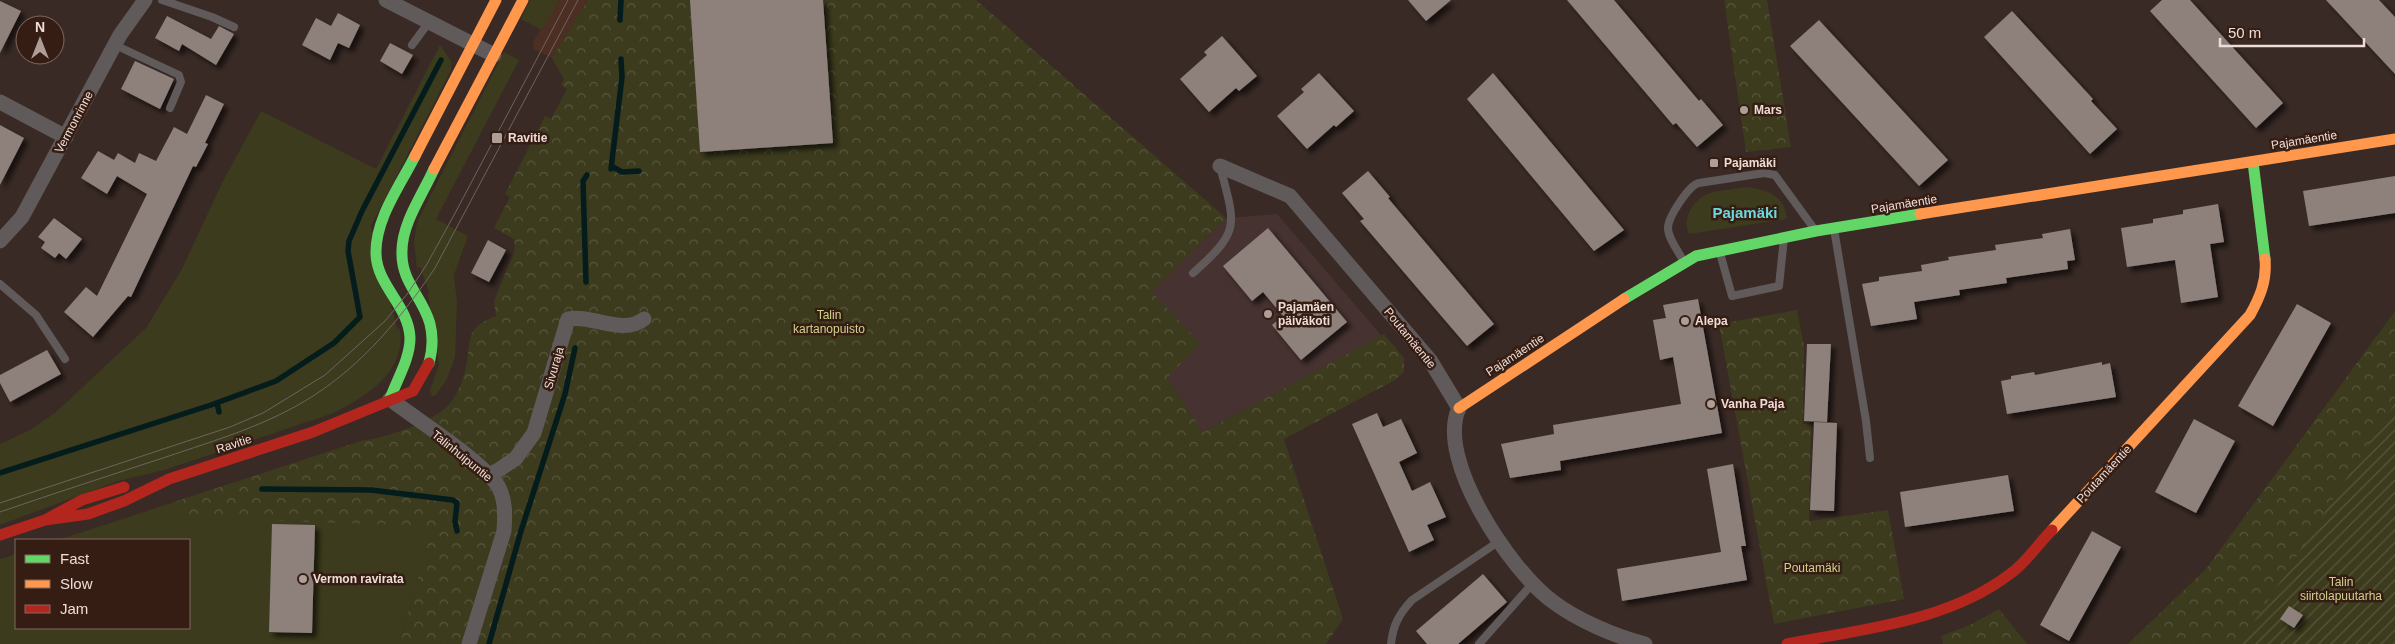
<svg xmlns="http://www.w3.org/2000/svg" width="2395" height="644" viewBox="0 0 2395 644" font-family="Arial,sans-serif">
  <defs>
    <pattern id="park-crowns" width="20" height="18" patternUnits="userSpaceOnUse" patternTransform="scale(1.25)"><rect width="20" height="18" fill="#3c3b1d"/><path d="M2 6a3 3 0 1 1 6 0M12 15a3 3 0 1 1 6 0" fill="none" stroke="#58573d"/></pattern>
    <pattern id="garden-furrows" width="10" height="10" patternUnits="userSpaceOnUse" patternTransform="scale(1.25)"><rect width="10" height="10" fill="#3c3b1d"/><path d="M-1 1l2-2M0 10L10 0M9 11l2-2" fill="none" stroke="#58573d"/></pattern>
    <filter id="shadow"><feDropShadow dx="4.5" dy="4.5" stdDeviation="2.5" flood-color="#0009"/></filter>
  </defs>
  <rect width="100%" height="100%" fill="#392a25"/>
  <path fill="#4c2e22" d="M559,0H588L552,58L534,49L533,42Z"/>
  <path fill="#463230" d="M1277,214L1382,336L1203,432L1167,378L1151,292L1226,218Z"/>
  <path fill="#3c3b1d" d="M530,0H559L542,30L521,19Z
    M440,45L451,61V70L371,226L397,328L400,329C407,372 366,396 334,413L164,470L118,481L0,525V444L30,430L56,412L146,328L182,269L222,183L261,111L376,169Z
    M504,52L519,60L436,219L468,236L454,275L457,302L455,357L447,379L435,396H432L430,390L439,365L428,294L429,292L420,267L417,268L414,242L417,222Z
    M1746,187C1766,189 1785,195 1787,219L1689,234C1681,219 1694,198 1710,193C1721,190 1734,189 1746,187Z
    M408,429L433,527L399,644H0V559L16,554V628H189V540H58L361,441L381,438Z"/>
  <path fill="url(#park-crowns)" d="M588,0H976L1226,218L1152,292L1200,343L1167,378L1203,432L1384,334L1404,358V372L1395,380L1284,439L1343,619L1326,644H399L433,526L183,518L177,501L361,441C385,438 436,422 451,402C460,391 465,374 467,360C469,351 468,338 474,330C479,323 488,319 496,316L494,301L515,249L514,239L494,228L510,197L505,194L545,116L551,119L567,89L561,85L564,79L552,58Z
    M1724,0H1767L1791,147L1746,152Z
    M1797,310L1804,346L1803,424L1811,425L1809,521L1888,510L1904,599L1774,624L1719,324Z
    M2395,311V644H2128L2206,569Z
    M1999,609L2027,644H1943L1941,636L1970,625Z"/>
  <path fill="url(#garden-furrows)" d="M2395,403V644H2240Z"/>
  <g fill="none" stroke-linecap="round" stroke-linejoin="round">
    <path stroke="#051c1d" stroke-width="5.5" d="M620,20L621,0
      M613,167L622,172L639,171
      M611,169L622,77L621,59
      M586,282L583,181L587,175
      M217,403L219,412
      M0,473L211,405L276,381L334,343L360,317L348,251L349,241L362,211L441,60
      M262,489L371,490L453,500L457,503L455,522L457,531
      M489,644L521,531L565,394L575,348"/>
  </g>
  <path fill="#8e817c" filter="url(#shadow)" d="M690,0H823L833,143L700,152Z
    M1408,0H1451L1426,21Z
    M1567,0H1614L1699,101L1701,99L1723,125L1697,147L1676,123L1673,125Z
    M2162,0H2190L2283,103L2256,128L2150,11Z
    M2326,0H2379L2395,17V74Z
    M0,1L21,11L0,53Z
    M2012,11L2093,99L2091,101L2117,129L2090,154L1984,37Z
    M338,13L360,25L349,48L338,43L330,60L302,45L316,18L331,26Z
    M167,16L211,39L219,26L234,34L216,65L182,44L179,51L155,38Z
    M1819,20L1948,160L1919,186L1790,46Z
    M1222,36L1257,76L1239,91L1236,88L1209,112L1180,79L1207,55L1204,52Z
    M390,43L413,55L402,74L380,61Z
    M135,61L174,79L160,109L121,89Z
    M1319,73L1354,111L1336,127L1334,125L1307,149L1277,116L1304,92L1301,89Z
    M1493,73L1624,230L1594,251L1467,99Z
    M206,95L224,104L205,143L208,144L196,167L193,166L131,297L128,296L93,337L64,312L86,287L97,296L147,194L117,176L107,194L81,178L98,151L114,160L118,153L135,163L139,153L156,161L174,127L187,134Z
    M0,125L24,138L0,185Z
    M1368,171L1390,197L1388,198L1494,324L1467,346L1360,221L1364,219L1342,193Z
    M2395,176V213L2309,226L2303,191Z
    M2218,204L2224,242L2210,244L2218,297L2181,303L2175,260L2127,267L2121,228L2153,223V219L2183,214V210Z
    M54,218L82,239L66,259L59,253L55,258L41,248L45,242L38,237Z
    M1268,228L1347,322L1301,360L1272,325L1283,316L1263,292L1252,301L1223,266Z
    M2070,229L2075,260L2067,261L2068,269L2006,278L2007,283L1959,290L1960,295L1914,302L1917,319L1871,326L1862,284L1879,281V277L1922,271L1921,265L1949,260L1948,257L1996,250L1995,245L2043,238L2042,234Z
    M488,240L506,250L489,282L471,273Z
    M1698,299L1722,433L1560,461L1561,470L1510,478L1501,444L1554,434L1553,425L1681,404L1673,357L1660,360L1653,320L1666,318L1663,305Z
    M2297,304L2331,323L2273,426L2238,406Z
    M1807,344H1831L1827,422L1804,421Z
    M47,350L61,374L10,402L0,383V375Z
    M2102,362V365L2110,363L2116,397L2007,414L2001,381L2011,379V376L2034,372L2035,375Z
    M1377,413L1383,427L1401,419L1417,453L1399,462L1412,491L1430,482L1446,517L1427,525L1434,540L1409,552L1352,424Z
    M2194,419L2235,441L2196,513L2155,492Z
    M1814,422L1837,423L1834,511L1810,510Z
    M1733,464L1746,546H1741L1747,580L1622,601L1617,569L1721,552L1707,469Z
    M2008,475L2014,511L1905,527L1900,492Z
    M272,524L315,525L312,633L269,632Z
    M2092,531L2121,547L2069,641L2040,625Z
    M1483,574L1507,602L1458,644H1427L1416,631Z
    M2289,606L2303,615L2294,628L2280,619Z"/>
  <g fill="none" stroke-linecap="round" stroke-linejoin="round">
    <path stroke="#615a5b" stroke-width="8" d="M162,0L212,17L234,27
      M115,45L179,75L181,82L170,108
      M412,45L429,22
      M1834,229L1866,421L1870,458
      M1720,253L1732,296L1779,286L1784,238
      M1683,260C1678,251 1668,238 1668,228C1668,217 1689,185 1699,183L1764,173L1775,175L1815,230
      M1193,273C1242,230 1235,225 1220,166
      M0,284L36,315L65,359
      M1391,644C1393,625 1399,614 1412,600L1498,542
      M1479,644L1533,583"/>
    <path stroke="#615a5b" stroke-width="15" d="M386,0L494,55
      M0,102L66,137
      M1220,166L1290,196L1430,360L1459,408C1435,459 1511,571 1552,601C1577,620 1614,636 1645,644
      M0,241L22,217L120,35L145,0
      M390,399C417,420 481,460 498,486C506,500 505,516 504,531L469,644
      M490,476L516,458L534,433L568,319C592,314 623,336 644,319"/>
    <path stroke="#63d668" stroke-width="11" d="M2253,162L2265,259
      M1624,299L1696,256L1816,231L1920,214
      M429,363C444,306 400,294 402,251C402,223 423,194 434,169
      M390,399C397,379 410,359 410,338C409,306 377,286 376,254C375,219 400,186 415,156"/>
    <path stroke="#ff974d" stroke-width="11" d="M415,156L496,0
      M434,169L523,0
      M1920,214L2395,139
      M1459,408L1624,299
      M2052,530L2250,315C2260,297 2267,281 2265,259"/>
    <path stroke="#b3261e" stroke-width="11" d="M45,520L88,514L124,501L169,479L313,432L413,391L429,363
      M0,535L45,520L82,500L124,487
      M1787,644C1862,629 1947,622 2010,574C2026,563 2038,544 2052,530"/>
    <path stroke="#6c6563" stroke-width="1" d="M0,503L230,427L263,413L325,375L385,321L408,293L427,264L453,217L568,0
      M0,512C55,493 111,475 166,457C216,440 268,425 313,396C363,364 402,317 435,268L578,0"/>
  </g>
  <g fill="#af9e98" stroke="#361d13" stroke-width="2">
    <circle cx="1744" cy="110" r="5"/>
    <rect x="491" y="132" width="12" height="12" rx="2.5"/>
    <rect x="1709" y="158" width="10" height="10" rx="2.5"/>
    <circle cx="1268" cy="314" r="5"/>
    <circle cx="1685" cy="321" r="5"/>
    <circle cx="1711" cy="404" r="5"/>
    <circle cx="303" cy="579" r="5"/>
  </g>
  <g text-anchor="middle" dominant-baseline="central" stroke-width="5" stroke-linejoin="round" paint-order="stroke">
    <g font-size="12" font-weight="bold" fill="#eeddd6" stroke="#361d13" text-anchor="start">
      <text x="1754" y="110">Mars</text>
      <text x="508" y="138">Ravitie</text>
      <text x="1724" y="163">Pajamäki</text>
      <text x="1278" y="307">Pajamäen<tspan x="1278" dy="14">päiväkoti</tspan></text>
      <text x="1695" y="321">Alepa</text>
      <text x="1721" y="404">Vanha Paja</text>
      <text x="313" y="579">Vermon ravirata</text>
    </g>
    <g font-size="12" fill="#eeddd6" stroke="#361d13">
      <text transform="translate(74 122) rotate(-62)">Vermonrinne</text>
      <text transform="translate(2304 140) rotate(-9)">Pajamäentie</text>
      <text transform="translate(1904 204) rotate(-9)">Pajamäentie</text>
      <text transform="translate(1410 338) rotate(51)">Poutamäentie</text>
      <text transform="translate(1515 355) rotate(-33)">Pajamäentie</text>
      <text transform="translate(554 368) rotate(-74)">Sivuraja</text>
      <text transform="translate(234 444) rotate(-18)">Ravitie</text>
      <text transform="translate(462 456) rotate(39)">Talinhuipuntie</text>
      <text transform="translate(2104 474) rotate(-47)">Poutamäentie</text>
    </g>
    <g font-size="12" fill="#cfd28e" stroke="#361d13">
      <text x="829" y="315">Talin<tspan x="829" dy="14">kartanopuisto</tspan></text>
      <text x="1812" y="568">Poutamäki</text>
      <text x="2341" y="582">Talin<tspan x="2341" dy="14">siirtolapuutarha</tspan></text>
    </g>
    <g font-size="15" font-weight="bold" fill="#6cd8dd" stroke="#361d13">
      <text x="1745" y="212">Pajamäki</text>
    </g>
  </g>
  <rect x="15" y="539" width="175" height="90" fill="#361d13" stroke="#806a61"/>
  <rect x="25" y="555" width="25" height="8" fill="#63d668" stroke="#806a61"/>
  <text x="60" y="564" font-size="15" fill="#eeddd6">Fast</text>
  <rect x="25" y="580" width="25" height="8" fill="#ff974d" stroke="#806a61"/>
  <text x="60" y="589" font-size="15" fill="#eeddd6">Slow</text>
  <rect x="25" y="605" width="25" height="8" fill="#b3261e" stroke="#806a61"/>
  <text x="60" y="614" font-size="15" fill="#eeddd6">Jam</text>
  <g transform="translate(40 40)"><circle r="24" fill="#361d13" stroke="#806a61"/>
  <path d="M0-4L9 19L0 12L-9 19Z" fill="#af9e98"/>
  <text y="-8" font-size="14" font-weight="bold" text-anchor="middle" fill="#eeddd6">N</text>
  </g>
  <path d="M2220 38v8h144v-8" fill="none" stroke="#eeddd6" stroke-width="2.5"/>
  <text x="2228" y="38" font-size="15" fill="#eeddd6" stroke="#361d13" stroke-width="4" paint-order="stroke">50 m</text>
</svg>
